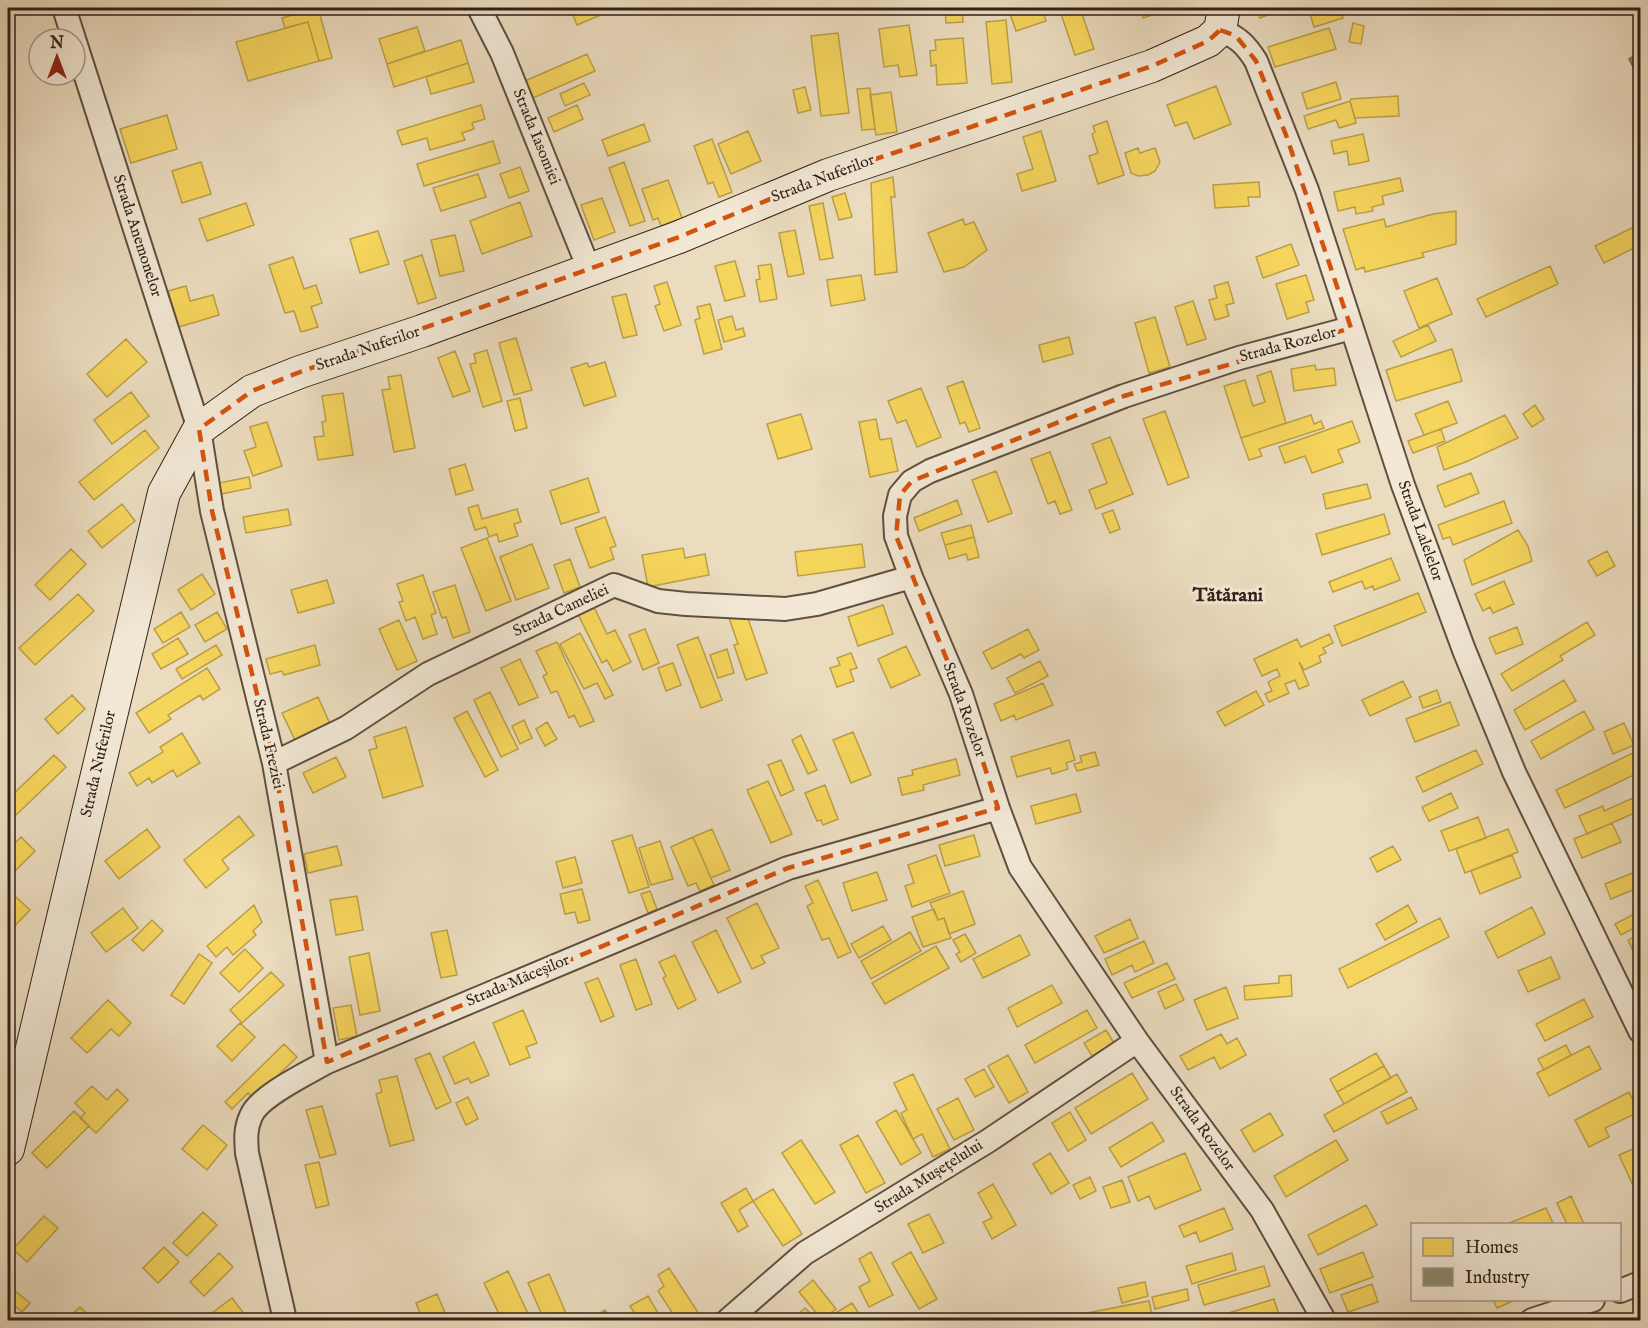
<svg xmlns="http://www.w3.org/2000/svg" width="1648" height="1328" viewBox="0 0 1648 1328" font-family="'IM FELL English',serif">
  <rect width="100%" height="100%" fill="#ebdcbf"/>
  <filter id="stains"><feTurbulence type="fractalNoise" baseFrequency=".00333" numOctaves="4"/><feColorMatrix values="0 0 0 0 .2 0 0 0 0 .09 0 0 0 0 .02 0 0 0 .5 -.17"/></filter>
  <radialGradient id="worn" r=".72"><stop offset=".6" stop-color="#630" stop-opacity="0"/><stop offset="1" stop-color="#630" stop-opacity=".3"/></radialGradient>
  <path fill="#f6d55c" stroke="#bb9f47" stroke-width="1.5" d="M318,8L332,58L319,61L308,22L285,28L282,18Z
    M570,8H597L601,15L577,25Z
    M945,8H962L963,22L946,23Z
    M1021,8H1042L1046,21L1016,31L1009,11Z
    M1059,8H1080L1094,49L1075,55Z
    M1140,8H1174L1143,18Z
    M1255,8H1286L1260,18Z
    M1308,8H1339L1343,18L1314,27Z
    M1350,8H1370V9L1352,15Z
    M1006,20L1012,82L992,84L986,22Z
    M308,22L319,61L248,81L236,42Z
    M1353,23L1364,26L1361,44L1349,42Z
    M909,25L917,75L900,77L898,65L884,67L879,29Z
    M417,27L425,51L387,64L379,39Z
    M1329,28L1336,49L1275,67L1268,47Z
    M838,33L849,113L821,116L811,36Z
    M963,38L967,83L937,85L936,65L931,66L930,51L936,50L935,40Z
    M461,40L468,63L394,87L387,64Z
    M587,54L595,71L533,98L525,81Z
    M468,63L474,82L431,94L426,77Z
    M1336,82L1341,99L1307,109L1302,93Z
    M584,83L590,95L565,106L560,94Z
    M1216,86L1231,124L1194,139L1187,122L1175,126L1167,105Z
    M805,87L811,110L798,113L793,90Z
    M870,88L875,129L862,130L857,89Z
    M891,92L897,132L876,135L870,95Z
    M1398,96L1399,116L1355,118L1350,101L1351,99Z
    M1350,101L1356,123L1339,128L1336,120L1308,129L1304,116Z
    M481,105L485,119L472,123L474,129L462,133L465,140L430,150L427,138L402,145L397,131Z
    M577,105L583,119L554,132L548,118Z
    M167,115L177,149L131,163L120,129Z
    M1107,121L1124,175L1098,184L1089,156L1098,153L1092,134L1095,132L1093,126Z
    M644,124L650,141L608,156L602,140Z
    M748,131L761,161L731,174L718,144Z
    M1041,131L1056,181L1022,191L1017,174L1033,169L1023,137Z
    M1363,134L1369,161L1349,165L1347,151L1334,154L1331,141Z
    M712,139L732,192L719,197L713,182L708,184L694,146Z
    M493,141L500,163L424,186L417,164Z
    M1138,148L1140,153L1155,148L1160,162L1155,171L1148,175L1138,176L1131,173L1125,153Z
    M201,162L211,194L182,203L172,171Z
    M624,162L645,221L630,226L609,168Z
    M520,167L529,191L509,198L500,174Z
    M478,174L486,197L441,211L433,188Z
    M893,177L895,197H891L897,272L875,275L871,183Z
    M1400,178L1403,191L1382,196L1384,204L1372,207L1373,211L1356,214L1355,207L1338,211L1334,192Z
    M668,180L682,218L661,226L658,218L653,220L642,189Z
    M1259,182L1260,197H1248L1249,206L1215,208L1213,185Z
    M845,193L852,217L839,220L832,197Z
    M602,198L615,232L594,240L581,205Z
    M520,202L532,236L482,254L470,221Z
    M246,203L254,225L207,241L199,219Z
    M823,203L833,258L820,260L809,206Z
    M1456,211V244L1422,253L1424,257L1365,272L1364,267L1356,270L1343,229L1384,219L1386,227L1433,214Z
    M963,219L965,225L974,222L987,250L964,267L944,272L928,233Z
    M1640,224V245L1604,263L1595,246Z
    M795,230L804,274L788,277L779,233Z
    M378,231L389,264L360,273L350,239Z
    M455,235L464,271L440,276L431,240Z
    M1291,244L1299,265L1263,278L1256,257Z
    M422,255L436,298L418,304L404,261Z
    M293,257L304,289L316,285L322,303L311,307L318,327L301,332L294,311L285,313L269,265Z
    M735,261L745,296L725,301L715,266Z
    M771,264L777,299L760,302L756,280L760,279L758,266Z
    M1550,266L1558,284L1486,317L1477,299Z
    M861,275L865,300L831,306L827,280Z
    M1306,275L1314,300L1306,302L1309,312L1287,319L1276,284Z
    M1437,278L1452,314L1419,328L1404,291Z
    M667,282L681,325L664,331L655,306L660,304L654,286Z
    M1228,282L1234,303L1226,305L1229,316L1215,320L1209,300L1217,298L1214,286Z
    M186,286L190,301L213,295L219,315L179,327L168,291Z
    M626,294L637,335L623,338L612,297Z
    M1193,301L1206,339L1187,345L1175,307Z
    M710,304L722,349L704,354L695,320L700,318L697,307Z
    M732,316L736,330L743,328L745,336L724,342L718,320Z
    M1155,317L1170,367L1149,373L1135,323Z
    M1428,325L1436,341L1401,357L1393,341Z
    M1069,337L1073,354L1043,362L1039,345Z
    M516,338L532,390L514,395L499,343Z
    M126,339L147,362L107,397L87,374Z
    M1452,349L1462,381L1396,401L1386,370Z
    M487,350L502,401L483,407L470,364L476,363L474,354Z
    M455,351L470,391L453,397L438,358Z
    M605,362L616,396L584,406L571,368L587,363L589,367Z
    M1315,365L1316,370L1334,368L1336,385L1294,391L1291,369Z
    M1271,371L1286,423L1241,438L1224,386L1245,380L1253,406L1265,402L1257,376Z
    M401,375L415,448L394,452L382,390L390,389L388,377Z
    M963,381L980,428L969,432L965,422L960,424L947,387Z
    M921,388L941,437L917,447L906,420L897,423L888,401Z
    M131,392L149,416L112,444L94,420Z
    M343,393L353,455L318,460L314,437L324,436L322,422L326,421L322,396Z
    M520,398L527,428L515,431L507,401Z
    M1448,401L1457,423L1424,435L1415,414Z
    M1535,405L1544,419L1532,427L1523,414Z
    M1165,411L1189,477L1168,485L1143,419Z
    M801,414L812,449L778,459L767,424Z
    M1311,415L1314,424L1321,421L1324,428L1259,449L1262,456L1249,460L1241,438Z
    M1505,415L1518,438L1468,461L1444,470L1437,447Z
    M876,419L880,440L891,438L898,471L870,477L859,422Z
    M1352,421L1360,442L1338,450L1343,462L1312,473L1305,456L1285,463L1279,447Z
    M267,422L282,466L253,476L244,451L256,447L250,427Z
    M1441,429L1445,441L1413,453L1408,441Z
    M145,430L159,448L94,500L79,482Z
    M1110,437L1133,494L1096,509L1089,490L1107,483L1092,444Z
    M1050,452L1072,510L1060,514L1055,501L1048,504L1031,459Z
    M465,464L473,490L456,495L449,469Z
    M996,471L1012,513L988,522L972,480Z
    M1471,473L1479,493L1445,507L1437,486Z
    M249,477L251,488L221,494L219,483Z
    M588,478L599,512L561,524L550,491Z
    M1367,484L1371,498L1326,509L1323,494Z
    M957,500L962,514L919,531L914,518Z
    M1504,501L1512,523L1453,545L1450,537L1443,539L1438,525Z
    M122,504L135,521L102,548L88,531Z
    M478,505L482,519L517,509L521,522L514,524L518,536L499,542L497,534L489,537L486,527L475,530L468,508Z
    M288,509L291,525L246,533L243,517Z
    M1113,510L1120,529L1110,533L1102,514Z
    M1384,514L1390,534L1322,555L1316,534Z
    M605,517L616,546L610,548L614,559L590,568L575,528Z
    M971,525L974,537L945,545L941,533Z
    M1518,530L1528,546L1532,561L1472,585L1464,560Z
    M974,537L979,557L968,560L966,554L949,559L945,545Z
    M487,538L511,601L486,611L461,548Z
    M532,544L549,588L516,600L500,557Z
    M862,544L865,567L798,576L795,552Z
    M683,548L685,558L705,554L709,575L648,587L642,555Z
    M71,549L86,564L50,600L35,585Z
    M1607,551L1615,566L1597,576L1588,561Z
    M1391,558L1400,580L1374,590L1373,586L1365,589L1362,581L1333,592L1329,582Z
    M570,559L580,587L564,593L554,565Z
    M202,574L215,594L191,610L178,590Z
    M423,575L436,613L431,615L437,634L423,639L415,617L406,621L399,602L403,601L397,584Z
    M327,580L334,603L298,613L291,590Z
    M1504,581L1514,604L1493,613L1490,607L1483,611L1475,594Z
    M455,585L470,632L453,638L446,617L442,618L433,592Z
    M1418,593L1426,612L1342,646L1334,626Z
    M78,594L94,611L35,665L19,648Z
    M883,605L893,634L858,646L848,617Z
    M594,607L607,634L615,630L631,662L613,671L607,660L602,663L578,614Z
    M181,612L190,627L163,643L154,629Z
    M217,612L227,629L205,642L195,625Z
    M746,613L767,673L746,680L734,645L738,644L729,618Z
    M399,620L417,661L397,670L379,629Z
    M1587,622L1595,635L1560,656L1563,660L1512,691L1501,674Z
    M1517,627L1523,644L1496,654L1489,638Z
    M645,629L659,663L643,670L629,635Z
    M1028,629L1039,650L1024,658L1021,654L992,669L983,652Z
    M580,633L613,695L605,699L597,683L584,689L560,644Z
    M1329,634L1333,643L1323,648L1326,653L1319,656L1321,662L1304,670L1299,662L1309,685L1299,689L1295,680L1285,684L1289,693L1269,702L1265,694L1272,691L1268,682L1280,676L1277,669L1262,676L1254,659L1297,639L1301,647Z
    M698,637L722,700L701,708L677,645Z
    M178,638L188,654L161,669L152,654Z
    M557,642L594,721L580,727L574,715L569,718L557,691L551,693L543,676L547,674L536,651Z
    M216,645L222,655L182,679L176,669Z
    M315,645L320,665L284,675L282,671L270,674L266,659Z
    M906,646L920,675L891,688L878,659Z
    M727,649L734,673L718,678L710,655Z
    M851,653L857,668L850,670L854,681L837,687L830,668L840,665L837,658Z
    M520,659L538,697L519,705L501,668Z
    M1040,661L1048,676L1015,693L1007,678Z
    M673,663L681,685L666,691L658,668Z
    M207,668L220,689L203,700L200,695L168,715L171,719L149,733L136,713Z
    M1564,680L1576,701L1525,730L1514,710Z
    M1403,681L1411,697L1370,716L1362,700Z
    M1043,683L1053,705L1016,720L1014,715L1001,721L994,704Z
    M1437,690L1441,702L1423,708L1419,697Z
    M1256,691L1264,705L1225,726L1217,712Z
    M490,692L518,749L501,757L474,700Z
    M72,695L85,709L58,734L45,719Z
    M318,697L330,724L295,740L282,713Z
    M1450,702L1459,725L1415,742L1406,719Z
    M467,711L498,770L485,777L454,718Z
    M1584,711L1594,729L1541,759L1531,741Z
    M524,720L532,738L520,744L512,726Z
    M547,722L557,739L545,746L536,729Z
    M1624,723L1634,745L1613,754L1604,732Z
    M406,727L423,786L383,798L369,750L377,748L374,737Z
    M853,732L871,775L851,783L833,740Z
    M182,733L200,763L177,777L173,770L152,783L149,778L137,786L129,773L163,752L160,747Z
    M801,735L817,770L808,774L792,740Z
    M1069,740L1075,760L1066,763L1068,769L1052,774L1050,768L1017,777L1011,757Z
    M1476,750L1483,764L1423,792L1416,777Z
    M1637,751L1640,757V772L1565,808L1556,790Z
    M1095,752L1099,765L1077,771L1074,764L1082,762L1080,756Z
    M54,755L66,767L12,819L8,814V799Z
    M336,757L346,777L313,793L303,773Z
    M956,759L960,775L923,785L924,790L902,795L898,778L913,775L912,770Z
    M781,760L794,790L781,796L768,765Z
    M768,781L792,834L771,843L747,790Z
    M825,785L838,819L823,825L821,820L817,821L805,793Z
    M1451,793L1458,808L1429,821L1422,807Z
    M1076,794L1081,812L1036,824L1031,806Z
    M1633,798L1639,811L1587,834L1579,816L1603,806L1604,811Z
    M239,816L254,835L222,860L229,869L206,888L184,860Z
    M1478,817L1486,838L1449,851L1441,831Z
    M1612,823L1621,842L1582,858L1574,839Z
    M147,829L160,847L119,879L105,861Z
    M712,829L730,870L711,878L693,837Z
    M1508,829L1518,852L1465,873L1456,849Z
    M632,835L649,887L629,893L612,841Z
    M974,835L980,856L945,866L939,845Z
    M21,837L35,851L8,878V850Z
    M693,837L714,885L700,891L696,883L688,886L671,847Z
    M660,841L673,879L651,885L639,848Z
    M337,846L342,865L308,873L304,854Z
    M1393,846L1401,860L1377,872L1370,858Z
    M936,855L950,893L912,907L905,886L914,883L908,865Z
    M1512,855L1521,877L1480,894L1471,871Z
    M575,857L582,883L563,888L556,862Z
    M1640,870V899L1635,889L1611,899L1605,884Z
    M877,872L887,900L852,911L843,883Z
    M818,880L851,952L838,958L829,938L822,940L807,906L813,903L805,886Z
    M582,889L590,920L578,923L575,912L565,914L560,894Z
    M650,891L657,909L648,913L641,894Z
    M963,891L975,924L949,934L944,918L938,920L930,903Z
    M15,896L30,910L8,933V904Z
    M357,896L363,930L336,935L330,900Z
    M757,903L779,948L761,956L765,963L752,969L727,918Z
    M254,905L262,922L253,931L256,935L233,955L227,947L216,957L207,946Z
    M1408,905L1417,922L1385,940L1376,924Z
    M1532,907L1545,934L1498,958L1485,932Z
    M123,908L138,928L106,952L91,933Z
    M934,909L938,920L944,918L951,938L923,947L912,917Z
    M1640,911V925L1621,935L1615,924Z
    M1440,918L1449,937L1348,988L1339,969Z
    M1130,919L1138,938L1104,953L1095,936Z
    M152,920L163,931L143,951L132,940Z
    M883,926L891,940L859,958L851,944Z
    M447,930L457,975L441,978L431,933Z
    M716,930L741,982L718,993L692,942Z
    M910,932L921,951L871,979L861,961Z
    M965,934L976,953L961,962L956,954L960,952L953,940Z
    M1640,934V959L1638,961L1628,940Z
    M1020,935L1030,955L983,978L973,959Z
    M1144,941L1154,963L1135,972L1132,965L1112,975L1105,959Z
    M936,946L949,968L885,1004L872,983Z
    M245,949L263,968L239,992L220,973Z
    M369,953L380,1011L360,1015L349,957Z
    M199,954L212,963L184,1004L171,995Z
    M675,955L696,1000L678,1009L663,978L666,976L659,962Z
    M1551,957L1560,978L1528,992L1518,971Z
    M636,959L652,1004L636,1010L620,965Z
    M1167,963L1175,979L1132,998L1124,983Z
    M271,972L284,985L242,1023L230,1010Z
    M1291,975L1292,996L1245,1000L1244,986L1279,983V976Z
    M598,978L614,1016L601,1022L585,983Z
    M1176,984L1184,1000L1165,1009L1158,992Z
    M1052,985L1062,1003L1017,1027L1008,1008Z
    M1226,987L1238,1018L1207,1030L1194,1000Z
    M1584,999L1593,1017L1545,1041L1536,1024Z
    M108,1000L131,1023L119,1036L111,1029L87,1053L71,1038Z
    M351,1005L357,1036L339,1040L333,1008Z
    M523,1010L537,1043L526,1047L530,1057L510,1065L493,1023Z
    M1087,1010L1097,1028L1035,1063L1025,1045Z
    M240,1023L255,1037L232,1061L217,1046Z
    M1106,1030L1114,1043L1092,1056L1084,1043Z
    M1221,1034L1227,1044L1237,1038L1246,1055L1220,1069L1214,1057L1188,1070L1180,1056Z
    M474,1042L489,1075L471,1083L468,1078L455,1084L443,1057Z
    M284,1044L297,1057L254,1099L248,1093L232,1109L225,1102Z
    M1566,1045L1571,1055L1544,1070L1538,1059Z
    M1589,1046L1601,1069L1549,1096L1537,1073Z
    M430,1053L451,1102L436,1109L415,1059Z
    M1376,1053L1384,1066L1337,1092L1330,1079Z
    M1008,1055L1028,1092L1009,1103L988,1066Z
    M1384,1066L1391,1078L1344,1104L1337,1092Z
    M984,1069L994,1087L975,1097L965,1079Z
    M1132,1073L1148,1099L1091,1134L1075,1108Z
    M913,1074L950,1149L933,1157L922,1134L913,1139L901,1113L907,1110L894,1083Z
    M1397,1074L1407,1092L1334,1132L1324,1115Z
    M397,1076L414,1140L390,1146L376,1094L382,1092L379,1080Z
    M92,1086L107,1100L117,1089L128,1100L96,1133L80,1118L85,1113L75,1103Z
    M1629,1092L1639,1112L1605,1128L1609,1137L1589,1147L1575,1120Z
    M468,1097L478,1119L466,1125L456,1103Z
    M1411,1097L1417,1109L1387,1124L1381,1112Z
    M958,1098L974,1130L954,1140L937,1109Z
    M322,1106L336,1154L320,1158L306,1110Z
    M896,1110L921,1153L901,1165L876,1122Z
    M74,1111L89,1126L47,1168L32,1153Z
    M1070,1112L1086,1140L1068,1151L1052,1123Z
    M1270,1113L1283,1135L1254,1152L1241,1130Z
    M1152,1122L1164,1141L1121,1167L1109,1148Z
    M203,1125L227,1145L207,1170L182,1149Z
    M858,1135L885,1183L866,1193L840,1145Z
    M801,1140L835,1192L815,1204L782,1153Z
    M1336,1140L1348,1160L1286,1197L1274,1176Z
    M1640,1146V1180L1632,1183L1619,1155Z
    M1050,1153L1069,1183L1051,1194L1033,1164Z
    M1185,1153L1201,1190L1155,1209L1149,1196L1138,1201L1128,1177Z
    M319,1162L329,1205L316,1208L305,1165Z
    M1090,1177L1096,1191L1080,1199L1073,1185Z
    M1122,1180L1130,1202L1111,1208L1103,1187Z
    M993,1184L1016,1225L992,1239L983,1222L992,1218L978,1193Z
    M746,1188L753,1201L739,1210L748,1226L738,1232L721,1203Z
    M773,1189L802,1234L783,1246L753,1201Z
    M1571,1196L1584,1224H1567L1557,1203Z
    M1366,1205L1377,1225L1318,1255L1308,1235Z
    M1224,1208L1233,1229L1200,1242L1196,1232L1184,1237L1179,1226Z
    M1546,1208L1553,1223L1507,1224Z
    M203,1212L217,1225L187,1256L173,1243Z
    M929,1214L944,1243L923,1253L908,1224Z
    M44,1216L58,1228L27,1262L13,1249Z
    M164,1247L179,1262L158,1283L143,1268Z
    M871,1252L893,1295L869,1307L859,1287L870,1281L859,1259Z
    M911,1252L937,1299L919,1309L892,1263Z
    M1363,1252L1373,1277L1330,1293L1320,1269Z
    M219,1253L233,1267L204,1296L190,1282Z
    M1232,1253L1236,1270L1192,1284L1186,1266Z
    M1264,1266L1270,1286L1204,1305L1198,1285Z
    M669,1268L701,1317L695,1320H677L658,1291L664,1286L658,1275Z
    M508,1271L531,1320H502L484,1283Z
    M549,1274L569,1320H544L528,1283Z
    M813,1280L836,1309L822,1320L799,1292Z
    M1145,1282L1148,1296L1122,1303L1118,1288Z
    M1372,1284L1378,1302L1348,1312L1341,1295Z
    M1187,1289L1189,1300L1155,1309L1152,1297Z
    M15,1291L30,1303L22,1312L8,1300Z
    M437,1294L448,1320H423L416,1303Z
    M648,1296L662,1320H639L630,1306Z
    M232,1298L245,1315L238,1320H205L204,1319Z
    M1274,1299L1280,1318L1272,1320H1206Z
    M1493,1300H1515L1497,1308Z
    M1149,1301L1153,1319L1144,1320H1051Z
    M852,1303L863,1320H835L832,1315Z
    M80,1307L93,1319L91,1320H66Z
    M805,1308L817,1320H792Z
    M605,1310L613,1320H589Z"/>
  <path fill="#8c8c6e" stroke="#716c54" stroke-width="1.5" d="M1640,52V80L1629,59Z"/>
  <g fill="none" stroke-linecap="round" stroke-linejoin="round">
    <g stroke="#605041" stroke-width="26">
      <path id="minor" d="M64,8L74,39
        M479,8L502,53L589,269
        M1220,30C1238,37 1246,45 1256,61L1307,190L1403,485L1464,650L1514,772L1640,1031
        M75,42L199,429L212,511L274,763L327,1062
        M274,763L346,728L428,674L614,585L658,601L686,604L785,609L817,604L911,577
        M1620,1291L1640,1283
        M285,1320L247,1153C246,1140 245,1129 251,1116C259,1096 308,1073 327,1062L788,868L998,808
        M728,1320L805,1253L988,1141L1137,1041
        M1324,1320L1262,1210L1137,1041L1020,867L998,808L961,694L911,577L896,536L895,516L900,495L912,481L930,471L1124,396L1239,358L1351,328
        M1532,1320L1593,1300"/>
    </g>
    <g stroke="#312117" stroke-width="34">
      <path id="secondary" d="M8,1149L164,493L199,429L252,391L300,372L422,331L679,237L828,175L1152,66L1208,41L1220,30L1224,8"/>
    </g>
    <use href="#minor" stroke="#f2e8d5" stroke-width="22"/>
    <use href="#secondary" stroke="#f2e8d5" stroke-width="32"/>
  </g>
  <path fill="none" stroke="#d6530d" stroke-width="4.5" stroke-dasharray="12 8" stroke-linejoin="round" d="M1220,30L1236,36L1256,61L1286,135L1351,328L1124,396L912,481L900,495L896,536L961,694L998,808L788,868L327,1062L274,763L212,511L199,429L252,391L300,372L679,237L828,175L1152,66L1208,41Z"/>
  <g text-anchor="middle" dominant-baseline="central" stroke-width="6" stroke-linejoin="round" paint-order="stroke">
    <g font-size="16" fill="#312117" stroke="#f2e8d5">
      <text transform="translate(536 137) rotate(68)">Strada Iasomiei</text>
      <text transform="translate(823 179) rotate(-21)">Strada Nuferilor</text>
      <text transform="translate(137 236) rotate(72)">Strada Anemonelor</text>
      <text transform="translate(1288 345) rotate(-15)">Strada Rozelor</text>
      <text transform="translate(368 349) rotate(-19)">Strada Nuferilor</text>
      <text transform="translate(1420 531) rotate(70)">Strada Lalelelor</text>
      <text transform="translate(561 611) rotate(-25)">Strada Cameliei</text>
      <text transform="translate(964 710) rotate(70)">Strada Rozelor</text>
      <text transform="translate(268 744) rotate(77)">Strada Freziei</text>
      <text transform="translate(99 764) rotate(-77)">Strada Nuferilor</text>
      <text transform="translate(518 981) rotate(-23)">Strada Măceșilor</text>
      <text transform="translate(1202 1129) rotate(54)">Strada Rozelor</text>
      <text transform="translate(929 1177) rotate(-32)">Strada Mușețelului</text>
    </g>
    <g font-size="20" font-weight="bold" fill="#312117" stroke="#f2e8d5">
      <text x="1228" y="595">Tătărani</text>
    </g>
  </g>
  <rect width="1648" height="1328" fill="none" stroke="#ebdcbf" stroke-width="30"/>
  <rect x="9" y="9" width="1630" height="1310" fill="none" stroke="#312117" stroke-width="3"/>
  <rect x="15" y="15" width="1618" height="1298" fill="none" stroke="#312117" stroke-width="1.5"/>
  <rect x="1411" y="1223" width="210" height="78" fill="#f2e8d5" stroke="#a59889" stroke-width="1.5"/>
  <rect x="1423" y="1238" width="30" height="18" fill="#f6d55c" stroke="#a59889" stroke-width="1.5"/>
  <text x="1465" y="1253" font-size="18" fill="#312117">Homes</text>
  <rect x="1423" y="1268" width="30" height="18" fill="#8c8c6e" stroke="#a59889" stroke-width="1.5"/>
  <text x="1465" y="1283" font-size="18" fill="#312117">Industry</text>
  <g transform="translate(57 57)"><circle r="28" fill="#f2e8d5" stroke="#a59889" stroke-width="1.5"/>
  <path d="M0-4.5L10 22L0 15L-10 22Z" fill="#8f2418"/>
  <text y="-9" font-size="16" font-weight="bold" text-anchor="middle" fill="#312117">N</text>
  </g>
  <rect width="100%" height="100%" filter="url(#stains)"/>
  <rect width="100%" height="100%" fill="url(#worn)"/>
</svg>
